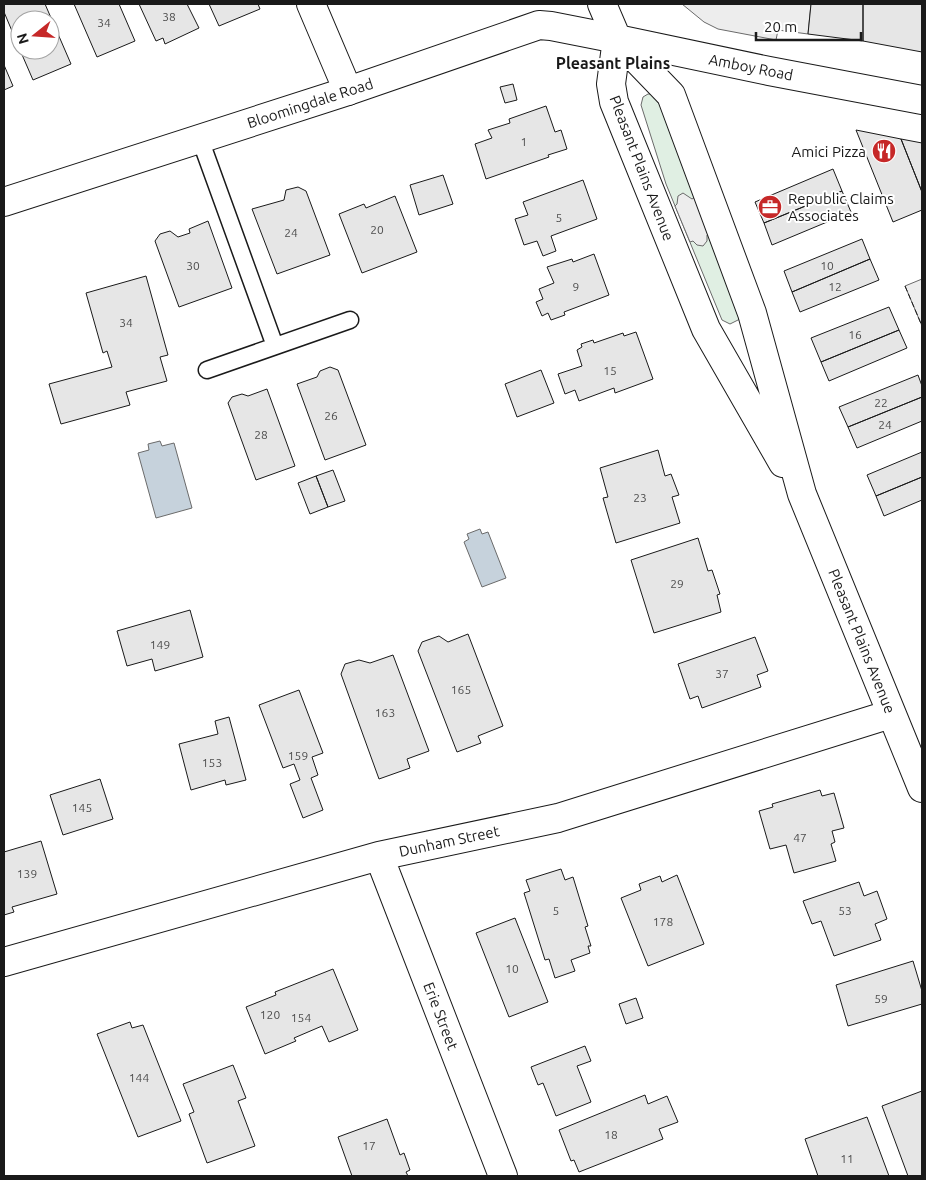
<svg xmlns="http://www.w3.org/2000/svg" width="926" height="1180" viewBox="0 0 926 1180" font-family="Ubuntu,sans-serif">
  <rect width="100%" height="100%" fill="#fff"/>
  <path fill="#e0efe3" stroke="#6a6a6a" d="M648,94H652L660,105L740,319L730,324L722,320L666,184L641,105L643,97Z"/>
  <path fill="#ededed" stroke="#6a6a6a" d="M682,4H811L808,34L778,30L776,40L718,29L704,22Z
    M683,193L692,199L697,196L712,233L707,235V241L703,246L697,245L693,241L690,242L675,206L677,204L678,196Z
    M922,279V326L905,286Z"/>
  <path fill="#c6d2dc" stroke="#6a6a6a" d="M160,441L162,446L174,443L192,508L156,518L138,453L149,450L148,444Z
    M480,529L482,534L488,532L506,578L482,587L464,542L469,539L467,534Z"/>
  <path fill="#e6e6e6" stroke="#1a1a1a" d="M7,4H45L71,64L33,80L20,50H50V20H20V50L4,12V5Z
    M74,4H119L135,41L97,57Z
    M139,4H187L199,28L165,44L163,38L156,41Z
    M209,4H258L260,9L219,26Z
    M811,4H863V41L808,34Z
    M863,4H922V52L863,41Z
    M4,65L13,86L4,90Z
    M513,84L517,100L505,103L500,87Z
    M546,106L555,132L561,130L567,149L548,155L549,157L486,179L475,144L492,138L488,130L510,123L509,119Z
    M856,130L901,139L922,192V210L893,222Z
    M901,139L922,143V192Z
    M833,169L842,191L764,223L755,202Z
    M443,175L453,204L419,215L410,185Z
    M583,180L597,219L551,236L556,251L543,256L537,241L524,245L515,219L528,215L523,202Z
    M298,187L306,191L330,255L277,274L252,209L284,200L286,190Z
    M842,191L851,212L772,245L764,223Z
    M395,196L417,252L362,273L339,214L364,204L366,208Z
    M208,221L232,288L179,307L155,241L160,234L170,231L178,237L190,233L189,229Z
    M862,239L870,259L792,292L784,271Z
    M594,254L609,295L564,312L565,315L551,320L548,313L542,316L536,302L543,299L539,289L554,283L547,267L572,259L573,262Z
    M870,259L879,280L800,312L792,292Z
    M146,276L168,355L160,357L167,381L126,392L130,405L61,424L49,384L112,367L107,351L103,353L86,293Z
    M889,307L899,330L821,362L811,338Z
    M899,330L907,348L829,381L821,362Z
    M636,332L653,379L615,393L614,388L579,401L575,390L565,394L558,374L582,366L577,350L582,347L581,344L593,340L594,343L623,333L624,336Z
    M330,367L338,370L366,445L325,460L297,384L317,377L320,371Z
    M541,370L554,403L517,417L505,384Z
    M918,375L922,386V397L848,427L839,407Z
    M267,389L295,466L256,480L228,403L232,397L242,394L248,396Z
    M922,397V421L857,448L848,427Z
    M658,450L665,476L671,474L679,495L672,497L680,523L616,543L603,498L608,497L600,468Z
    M922,452V477L876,496L867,475Z
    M333,470L345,501L328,507L316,476Z
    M316,476L328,507L310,514L298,483Z
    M922,477V500L884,516L876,496Z
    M698,538L708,571L712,570L720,594L717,595L721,612L654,633L631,560Z
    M190,610L203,657L155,671L152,659L127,666L117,631Z
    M468,634L503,726L478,736L481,743L457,752L418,651L422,642L439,636L448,642Z
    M755,637L768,671L757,675L761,687L702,708L698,696L690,699L678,664Z
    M393,655L429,751L407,759L410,768L379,779L341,674L345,664L359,660L370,663Z
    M299,690L323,753L312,757L318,775L311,778L323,810L303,818L290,784L300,780L294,764L283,768L259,705Z
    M229,717L246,780L226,785L225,780L191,790L179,744L218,734L215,721Z
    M100,779L113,819L63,835L50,795Z
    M820,790L822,796L834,793L844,828L832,831L835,842L831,844L836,861L794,873L786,845L770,849L759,811L773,807L772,804Z
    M41,841L57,894L12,907L14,912L4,915V852Z
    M561,869L565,880L573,877L588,926L585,927L591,946H588L590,953L571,960L575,971L555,978L549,959L545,960L524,893L530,891L526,880Z
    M677,875L704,944L648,966L621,898L641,890L639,884L660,876L662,882Z
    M859,882L864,896L877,891L887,919L875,924L881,940L834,956L821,921L812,924L803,901Z
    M515,918L548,1002L509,1017L476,933Z
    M913,961L922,991V1004L848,1026L836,985Z
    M333,969L358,1030L329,1042L322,1026L294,1038L296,1041L265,1054L246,1007L276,995L275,992Z
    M636,998L643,1018L626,1024L619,1004Z
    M130,1022L132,1028L143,1025L181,1121L138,1137L97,1034Z
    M585,1046L591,1061L577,1066L591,1102L556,1116L543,1083L538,1085L531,1067Z
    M233,1065L246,1098L238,1101L255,1146L207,1163L189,1114L194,1112L183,1084Z
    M922,1091V1176H908L882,1106Z
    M645,1095L648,1104L667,1096L678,1122L659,1129L663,1139L579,1172L574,1160L571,1161L559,1130Z
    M867,1117L889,1176H818L805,1139Z
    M387,1119L400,1155L404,1153L410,1170L406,1172L408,1176H352L338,1137Z"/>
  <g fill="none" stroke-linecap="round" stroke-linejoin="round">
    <g stroke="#1a1a1a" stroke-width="19">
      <path id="service" d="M200,139L275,346
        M207,370L350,320"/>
    </g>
    <g stroke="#1a1a1a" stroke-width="30">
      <path id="minor" d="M311,4L348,91
        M617,39L671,95L752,313L802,494L922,788
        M617,39L611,84L614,102L706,329L783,463
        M379,856L503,1176
        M4,962L379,856L558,818L891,714"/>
    </g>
    <g stroke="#1a1a1a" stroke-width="30">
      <path id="tertiary" d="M4,202L348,91L539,25L551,26L617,39"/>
    </g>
    <g stroke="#1a1a1a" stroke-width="30">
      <path id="secondary" d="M602,4L617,39L769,71L922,100"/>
    </g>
    <use href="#service" stroke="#fff" stroke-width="16"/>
    <use href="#minor" stroke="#fff" stroke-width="28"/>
    <use href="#tertiary" stroke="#fff" stroke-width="28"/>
    <use href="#secondary" stroke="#fff" stroke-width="28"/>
    <path stroke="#1a1a1a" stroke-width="1" stroke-dasharray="6 2.5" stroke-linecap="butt" d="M905,286L922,326"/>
  </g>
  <defs>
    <g id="restaurant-disc" transform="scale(1.25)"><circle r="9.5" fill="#c62828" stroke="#fff"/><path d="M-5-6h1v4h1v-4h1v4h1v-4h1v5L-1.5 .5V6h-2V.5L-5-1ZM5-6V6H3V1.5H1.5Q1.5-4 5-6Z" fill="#fff"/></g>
    <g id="office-disc" transform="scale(1.25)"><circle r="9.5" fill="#c62828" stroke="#fff"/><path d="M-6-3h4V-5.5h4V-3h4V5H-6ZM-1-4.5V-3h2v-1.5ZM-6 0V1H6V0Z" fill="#fff"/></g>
  </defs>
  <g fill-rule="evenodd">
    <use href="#restaurant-disc" x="884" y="151"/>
    <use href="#office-disc" x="770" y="207"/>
  </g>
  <g text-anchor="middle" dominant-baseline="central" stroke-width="4" stroke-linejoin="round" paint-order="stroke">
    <g font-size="12" fill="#4d4d4d">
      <text x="169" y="16">38</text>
      <text x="104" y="22">34</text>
      <text x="524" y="141">1</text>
      <text x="559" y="217">5</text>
      <text x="377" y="229">20</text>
      <text x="291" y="232">24</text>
      <text x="193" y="265">30</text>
      <text x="827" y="265">10</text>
      <text x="576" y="286">9</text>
      <text x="835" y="286">12</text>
      <text x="126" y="322">34</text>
      <text x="855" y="334">16</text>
      <text x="610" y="370">15</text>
      <text x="881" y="402">22</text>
      <text x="331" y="415">26</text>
      <text x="885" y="424">24</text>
      <text x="261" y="434">28</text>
      <text x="640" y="497">23</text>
      <text x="677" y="583">29</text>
      <text x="160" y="644">149</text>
      <text x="722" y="673">37</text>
      <text x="461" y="689">165</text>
      <text x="385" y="712">163</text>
      <text x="298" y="755">159</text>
      <text x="212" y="762">153</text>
      <text x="82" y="807">145</text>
      <text x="800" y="837">47</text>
      <text x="27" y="873">139</text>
      <text x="556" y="910">5</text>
      <text x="845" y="910">53</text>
      <text x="663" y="921">178</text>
      <text x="512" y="968">10</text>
      <text x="881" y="998">59</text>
      <text x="270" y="1014">120</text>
      <text x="301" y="1017">154</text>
      <text x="139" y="1077">144</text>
      <text x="611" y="1134">18</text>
      <text x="369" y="1145">17</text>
      <text x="847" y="1158">11</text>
    </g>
    <g font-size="15" fill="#1a1a1a" stroke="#fff">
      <text transform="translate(751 67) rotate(11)">Amboy Road</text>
      <text transform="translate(310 103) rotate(-18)">Bloomingdale Road</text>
      <text transform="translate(642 168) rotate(69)">Pleasant Plains Avenue</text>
      <text transform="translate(862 641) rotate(68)">Pleasant Plains Avenue</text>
      <text transform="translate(449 841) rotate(-12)">Dunham Street</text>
      <text transform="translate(441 1016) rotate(69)">Erie Street</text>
    </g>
    <g font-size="15" fill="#1a1a1a" stroke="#fff" text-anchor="end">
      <text x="866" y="151">Amici Pizza</text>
      <text x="788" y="198" text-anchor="start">Republic Claims<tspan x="788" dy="17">Associates</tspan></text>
    </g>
    <g font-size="16" font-weight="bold" fill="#1a1a1a" stroke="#fff">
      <text x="613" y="63">Pleasant Plains</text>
    </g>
  </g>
  <rect width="926" height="1180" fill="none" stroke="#1a1a1a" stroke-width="10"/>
  <g transform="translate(35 35) rotate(253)"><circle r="24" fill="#ffffff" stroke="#a3a3a3"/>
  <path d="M0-4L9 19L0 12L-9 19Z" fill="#c62828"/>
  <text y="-8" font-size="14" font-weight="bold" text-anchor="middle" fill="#1a1a1a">N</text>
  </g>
  <path d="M756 32v8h105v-8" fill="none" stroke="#1a1a1a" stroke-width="2.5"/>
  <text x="764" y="32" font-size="15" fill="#1a1a1a" stroke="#ffffff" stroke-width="4" paint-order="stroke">20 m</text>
</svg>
